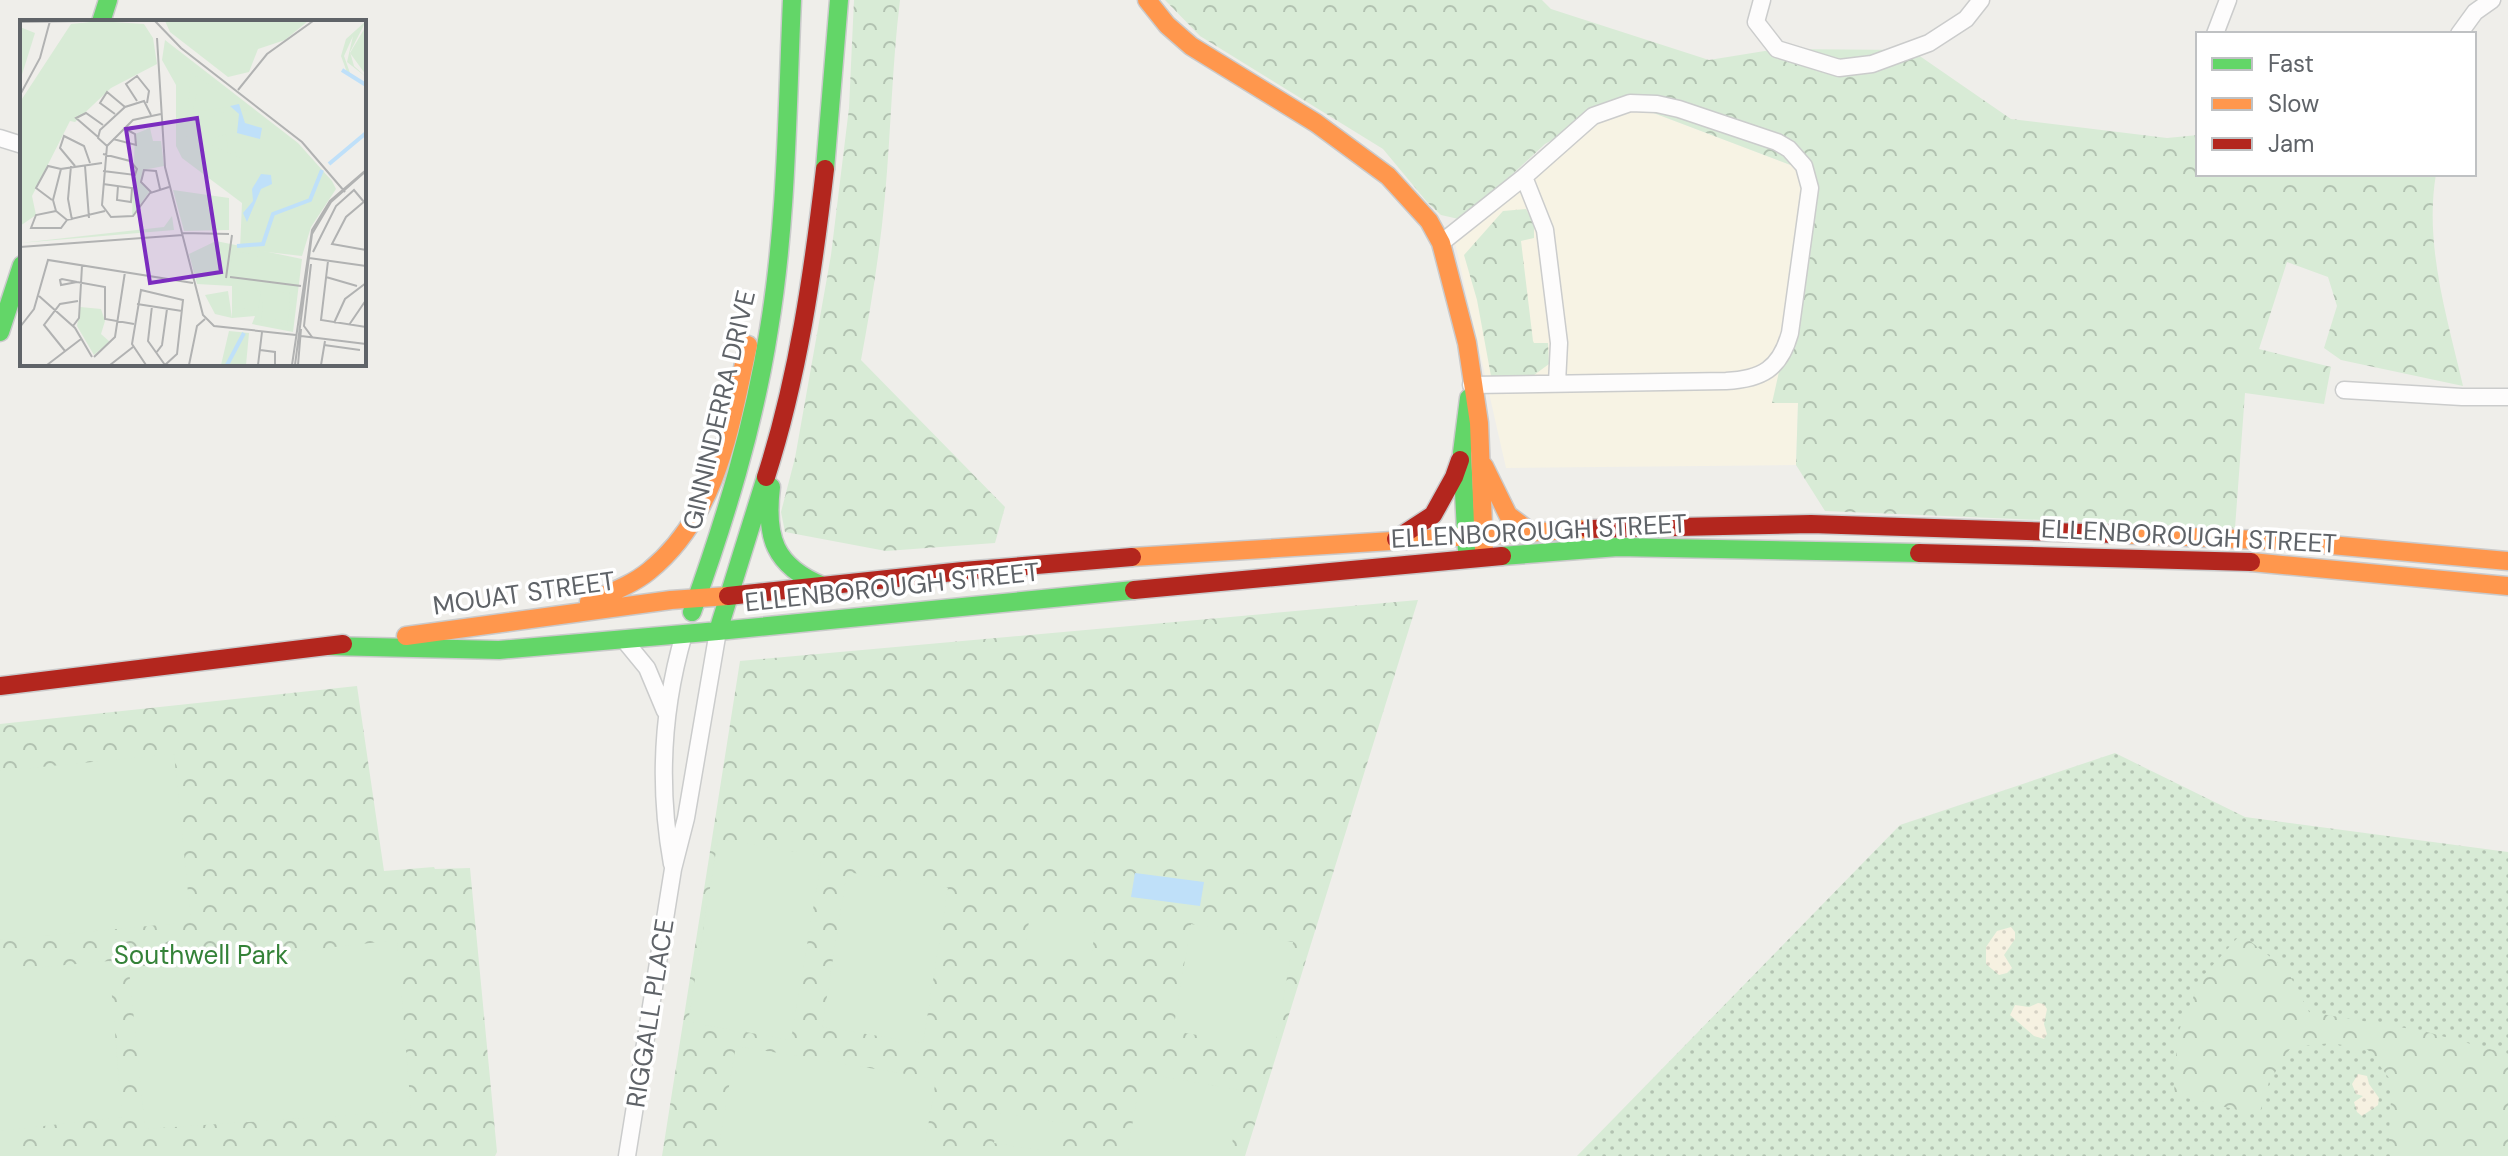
<svg xmlns="http://www.w3.org/2000/svg" width="2508" height="1156" viewBox="0 0 2508 1156" font-family="'DM Sans',sans-serif">
  <defs>
    <pattern id="grass-dots" width="8" height="8" patternUnits="userSpaceOnUse" patternTransform="scale(2)"><rect width="8" height="8" fill="#d8ebd6"/><path d="M2 2h.1M6 6h.1" fill="none" stroke="#b2c2b1" stroke-width="1.8" stroke-linecap="round"/></pattern>
    <pattern id="forest-crowns" width="20" height="18" patternUnits="userSpaceOnUse" patternTransform="scale(2)"><rect width="20" height="18" fill="#d8ebd6"/><path d="M2 6a3 3 0 1 1 6 0M12 15a3 3 0 1 1 6 0" fill="none" stroke="#b2c2b1"/></pattern>
    <pattern id="sand-dots" width="8" height="8" patternUnits="userSpaceOnUse" patternTransform="scale(2)"><rect width="8" height="8" fill="#f6f1e1"/><path d="M2 2h.1M6 6h.1" fill="none" stroke="#d5d1c4" stroke-width="1.8" stroke-linecap="round"/></pattern>
  </defs>
  <rect width="100%" height="100%" fill="#efeeea"/>
  <path fill="#f7f3e4" d="M1622,101L1809,172L1783,354L1773,403H1798L1796,465L1506,468L1455,243Z"/>
  <path fill="url(#grass-dots)" d="M2115,753L2245,817L2508,852V1156H1577L1900,825Z"/>
  <path fill="url(#forest-crowns)" d="M854,0H900C892,65 891,131 885,196C880,251 871,306 861,360L1005,507L995,543L886,551L785,532L781,512L795,458L831,255L849,108Z
    M1165,0H1542L1551,9L1709,60L1777,49L1911,50L2011,119L2167,138L2198,135V174H2436C2424,245 2447,316 2463,386L2341,360L2324,348L2337,306L2328,277L2287,262L2259,349L2331,367L2324,404L2245,393L2235,528L1825,511L1796,465L1798,403H1772L1783,354L1809,172L1622,101L1545,144L1463,220L1441,215L1427,202L1383,149L1200,36Z
    M1526,209L1534,224V238L1521,241L1533,341L1534,343H1548L1549,364L1534,375L1491,376L1477,300L1464,255L1503,211Z
    M1418,600L1245,1156H662L740,661Z
    M357,686L384,871L434,867L435,869L470,868L497,1152L495,1156H0V724Z
    M2241,934L2287,970L2309,1012L2423,1031L2508,1054V1156H2391L2389,1134L2392,1082L2368,1050L2332,1043L2291,1047L2269,1082L2259,1115L2174,1095L2177,1035L2202,977Z"/>
  <path fill="url(#sand-dots)" d="M2011,927L2015,932V939L2004,955L2012,968L2007,973L1999,975L1986,964V947L1997,931Z
    M2038,1003L2044,1004L2047,1009L2044,1024L2047,1034L2044,1039L2034,1036L2010,1015L2015,1005L2029,1007Z
    M2358,1074L2367,1076L2369,1084L2379,1098L2378,1105L2362,1116L2357,1112L2354,1102L2363,1096L2356,1094L2352,1084Z"/>
  <path fill="#d8ebd6" d="M174,754L191,922L0,940V771Z
    M718,839L822,856L791,1040L688,1022Z
    M847,872L948,888L923,1043L822,1027Z
    M1030,915L1096,926L1091,957L1025,946Z
    M1191,924L1293,942L1275,1048L1173,1031Z
    M397,940L411,1111L145,1129L129,970Z
    M109,961L122,1117L0,1131V971Z
    M736,1046L936,1079L923,1156H717Z
    M1141,1073L1241,1090L1230,1156H1127Z
    M999,1113L1065,1123L1060,1153L994,1143Z"/>
  <path fill="#bfe0f9" d="M1135,873L1204,882L1200,906L1131,897Z"/>
  <g fill="none" stroke-linecap="round" stroke-linejoin="round">
    <g stroke="#cbcccc" stroke-width="19">
      <path id="street" d="M1762,0L1756,22L1777,49L1839,68L1872,64L1929,43L1966,19L1981,0
        M2215,34L2228,0
        M2459,34L2475,12L2492,0
        M0,138L22,145
        M1524,177L1545,230L1559,343L1557,383
        M1441,243L1524,177L1593,116L1630,103L1657,104L1679,109L1777,142L1789,149L1804,166L1810,188L1790,333C1780,369 1762,379 1726,381L1471,385
        M2344,390L2462,397H2508
        M624,640L647,668L665,711
        M672,864C658,786 662,709 684,634
        M627,1156L673,869L686,818L718,631"/>
    </g>
    <g stroke="#cacacb" stroke-width="21">
      <path id="fast" d="M101,22L108,0
        M825,169L839,0
        M0,332L22,265
        M771,487C765,537 774,566 823,586
        M1467,551L1462,453L1469,398
        M1502,556L1618,547L1919,553
        M692,612C725,520 754,426 769,329C787,221 787,110 792,0
        M718,631L1134,590
        M328,646L499,650L718,631L766,477"/>
    </g>
    <g stroke="#cacacb" stroke-width="21">
      <path id="slow" d="M1147,0L1167,25L1191,46L1316,123L1388,176L1429,221L1441,243L1467,343L1479,423L1484,551
        M1484,466L1508,515L1532,533
        M2115,534L2286,541L2508,561
        M1132,557L1588,529
        M2251,562L2508,586
        M589,602C609,593 632,585 649,571C718,515 730,426 748,345
        M406,636L671,600L728,596"/>
    </g>
    <g stroke="#cacacb" stroke-width="21">
      <path id="jam" d="M766,477C798,377 813,273 825,169
        M1588,529L1811,524L2115,534
        M1396,539L1433,515L1454,477L1460,460
        M1919,553L2251,562
        M1134,590L1502,556
        M728,596L963,571L1132,557
        M0,686L343,644"/>
    </g>
    <use href="#street" stroke="#fdfcfc" stroke-width="16"/>
    <use href="#fast" stroke="#63d668" stroke-width="18"/>
    <use href="#slow" stroke="#ff974d" stroke-width="18"/>
    <use href="#jam" stroke="#b3261e" stroke-width="18"/>
  </g>
  <g text-anchor="middle" dominant-baseline="central" stroke-width="7" stroke-linejoin="round" paint-order="stroke">
    <g font-size="26" fill="#5f6368" stroke="#fff">
      <text transform="translate(719 410) rotate(-77)">GINNINDERRA DRIVE</text>
      <text transform="translate(1539 531) rotate(-3)">ELLENBOROUGH STREET</text>
      <text transform="translate(2189 536) rotate(3)">ELLENBOROUGH STREET</text>
      <text transform="translate(892 587) rotate(-6)">ELLENBOROUGH STREET</text>
      <text transform="translate(524 593) rotate(-8)">MOUAT STREET</text>
      <text transform="translate(650 1013) rotate(-81)">RIGGALL PLACE</text>
    </g>
    <g font-size="26" fill="#348238" stroke="#fff">
      <text x="201" y="955">Southwell Park</text>
    </g>
  </g>
  <g transform="translate(20 20)">
    <rect width="346" height="346" fill="#efeeea"/>
    <path d="M145,1H288L265,20L238,29L229,52L208,57L150,12ZM346,6V55L330,33ZM0,7L15,13L0,61ZM145,20L278,123L312,161L316,169L291,207L282,236L220,229L222,183L162,138L156,126V65L142,40Z" fill="#d8ebd6"/>
    <path d="M79,1L124,4L133,18L137,44L91,68L55,102L50,101L12,176L16,195L0,206V82L51,4ZM171,53L193,67L176,75L173,92L208,87L227,91L238,102L203,92L173,106L176,119L166,116ZM130,108L133,121H141L144,146L123,150L121,162L130,171L112,196L115,114ZM206,114L208,128L227,141L182,121ZM153,170L209,178V210L164,211ZM152,196L154,210L0,223L144,207ZM196,221L282,239L273,312L232,304L235,296L212,298V266L177,264L169,234ZM60,287L81,289L85,301L81,314L90,322L74,335L57,306ZM209,311L229,313L226,345H201Z" fill="#d8ebd6"/>
    <path d="M346,1L330,32L334,46L346,57L327,42L333,16L324,36L330,53L346,65L328,55L321,36L326,19ZM213,231L238,235L235,254L210,251ZM215,268L241,271L238,291L212,287ZM208,271L212,298L195,294L185,275ZM253,271L270,273L269,283H259L270,286L267,306L254,299L252,303L241,302L243,282H255Z" fill="#d8ebd6"/>
    <path d="M219,84L225,103L242,108L240,119L217,113L219,94L210,86ZM251,155L252,164L241,169L227,202L223,193L233,181L232,169L241,154Z" fill="#bfe0f9"/>
    <path fill="none" stroke="#bfe0f9" stroke-width="4" d="M322,50L346,65M309,144L346,113M217,226L243,224L253,194L290,180L302,150M207,345L224,313"/>
    <path fill="none" stroke="#b1b2b2" stroke-width="2" d="M135,1L161,28L282,122L325,172M0,2L64,1M137,18L145,147L183,295L194,306L276,315M218,70L247,34L293,1M0,75L20,38L30,1M117,81L106,64L117,56L129,71L127,83M95,94L80,83L87,72L105,87M141,94L113,100L87,126L82,185L91,197L113,196L130,173L149,167M78,117L56,98L66,93L83,105M93,119L116,125L115,114L104,108M87,126L78,118L80,110L105,87L124,81L131,95M82,143L41,149L33,180L36,191L47,200L85,191M51,146L48,179L52,200M55,146L40,128L44,116L64,126L70,143M65,146L69,198M83,151L115,155L117,149L110,141L83,134M83,164L112,168L111,182L97,180L98,166M131,172L121,162L124,150L136,151L140,169M32,180L16,168L28,146L41,149M346,180L326,197L312,224L346,230M36,191L16,195L11,208H41L47,200M162,213L209,214M0,227L163,215M293,232L316,186L334,170L344,182M289,238L346,246M308,241L301,300L346,307M291,244L284,306L292,317M210,257L281,266M306,257L337,266M206,258L212,215M40,260L42,259L57,262L41,265ZM57,262L85,267V299L114,304M19,276L55,308L72,337M117,284L162,291M132,286L128,321L145,345M314,303L325,279L346,263M329,305L346,280M53,306L59,298L62,246M0,307L14,289L28,240L173,263M281,316L346,324M304,325L340,330M240,330L255,332V345M45,331L24,305L40,284L58,281M136,333L142,325L147,289M74,337L95,317L105,252M27,345L61,319M90,345L113,327M126,345L112,324L121,270L163,280L157,334L145,345M169,345L177,306L185,299M238,345L242,312M272,345L292,210L310,181L346,150M275,345L292,214L311,182L346,151M278,345L281,309M301,345L305,321"/>
    <path fill="#7b2cbf" fill-opacity="0.15" stroke="#7b2cbf" stroke-width="4" d="M177,98L201,252L130,263L106,109Z"/>
    <rect width="346" height="346" fill="none" stroke="#5f6368" stroke-width="4"/>
  </g>
  <rect x="2196" y="32" width="280" height="144" fill="#ffffff" stroke="#bfc1c3" stroke-width="2"/>
  <rect x="2212" y="58" width="40" height="12" fill="#63d668" stroke="#bfc1c3" stroke-width="2"/>
  <text x="2268" y="72" font-size="24" fill="#5f6368">Fast</text>
  <rect x="2212" y="98" width="40" height="12" fill="#ff974d" stroke="#bfc1c3" stroke-width="2"/>
  <text x="2268" y="112" font-size="24" fill="#5f6368">Slow</text>
  <rect x="2212" y="138" width="40" height="12" fill="#b3261e" stroke="#bfc1c3" stroke-width="2"/>
  <text x="2268" y="152" font-size="24" fill="#5f6368">Jam</text>
</svg>
